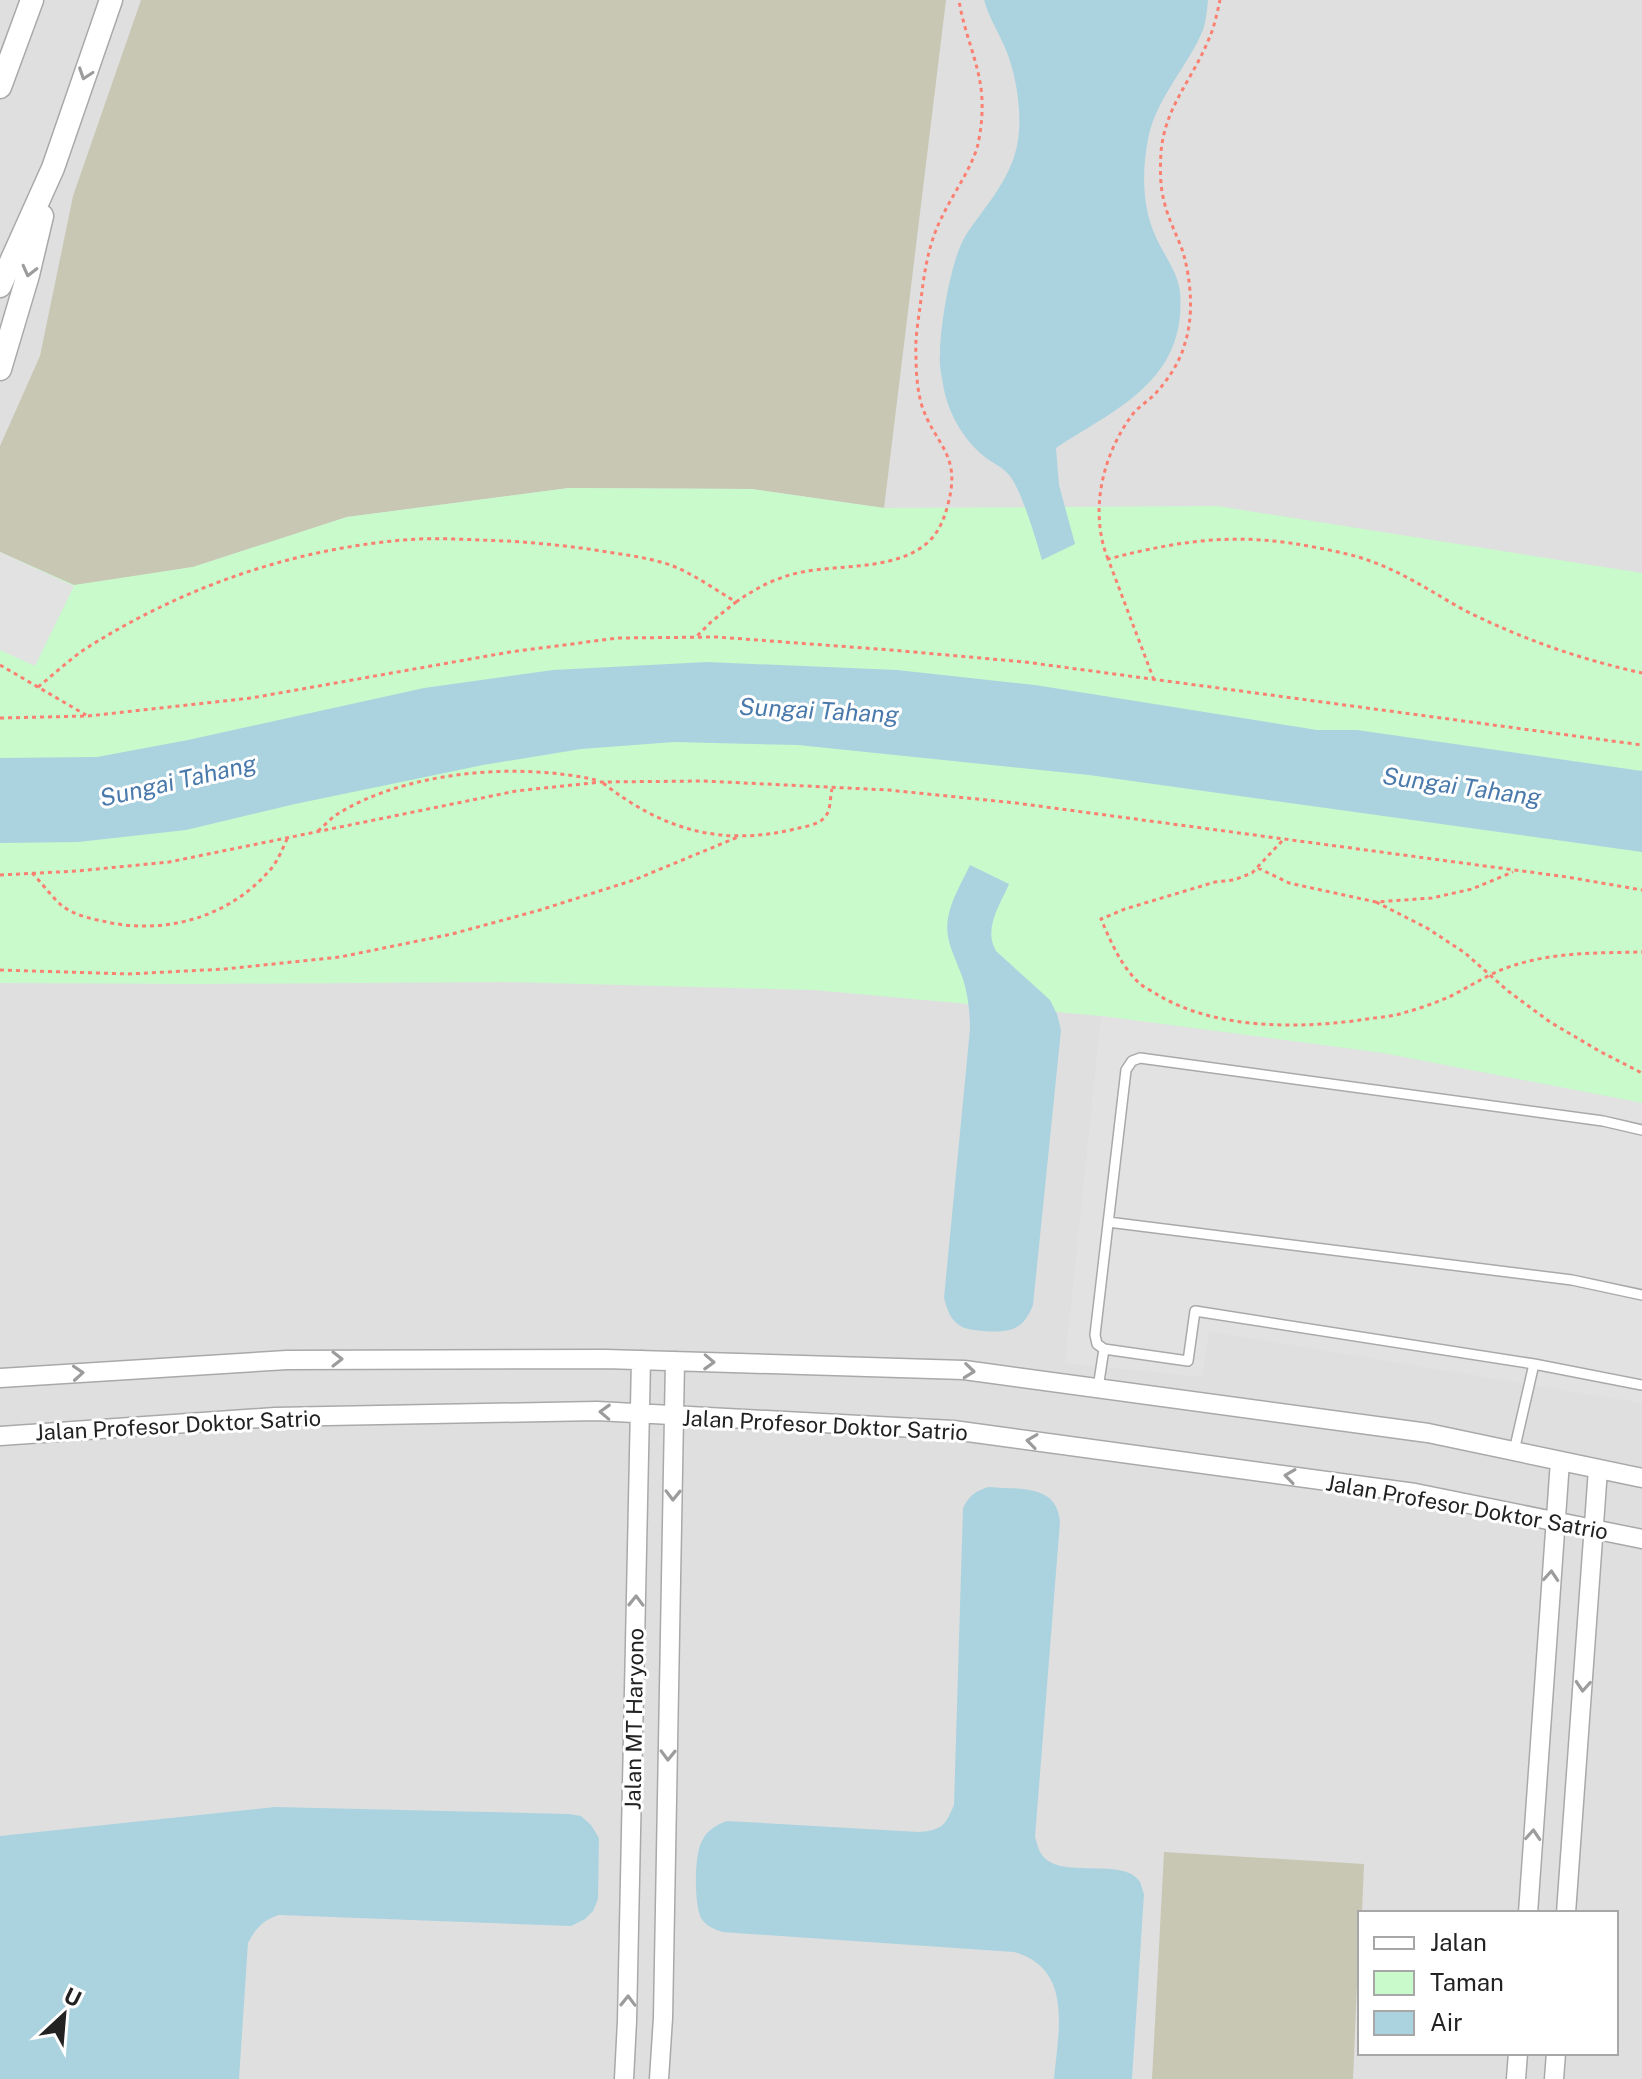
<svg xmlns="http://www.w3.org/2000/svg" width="1642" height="2079" viewBox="0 0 1642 2079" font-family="'Public Sans',sans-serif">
  <rect width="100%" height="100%" fill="#f2efe9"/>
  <path fill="#e0dfdf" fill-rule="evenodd" d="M0,0H1642V2079H0ZM1360,1913H1616V2053H1360Z"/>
  <path fill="#c7c7b4" d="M141,0H946L884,508L751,489L569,488L347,517L193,567L74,586L0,552V446L40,356L73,196Z
    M1164,1852L1364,1864L1362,1913H1360L1353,2079H1152Z"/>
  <path fill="#c8facc" d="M569,488L751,489L884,508L1217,506L1642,573V1103L1382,1053L1101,1016L814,990L504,982L197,984L0,983V552L74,585L193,567L347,517Z"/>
  <path fill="#e2e2e2" d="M0,552L74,586L35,666L0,650Z
    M1101,1016L1382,1053L1642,1103V1403L1209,1331L1202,1377L1065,1363Z"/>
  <path fill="#aad3df" d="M984,0H1208C1207,10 1206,21 1203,30C1187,68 1156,98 1148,139C1142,171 1142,205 1155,235C1161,250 1172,264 1177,279C1181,290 1181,304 1180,316C1173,387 1109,413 1056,448L1059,485L1075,544L1042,560C1036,540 1021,488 1009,475C1003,467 992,463 985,457C963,440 947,411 943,384C941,374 939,364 940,354C940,326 951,258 966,235C985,206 1009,182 1017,146C1023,117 1017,77 1006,50C999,33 989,18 984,0Z
    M707,662L897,670L1035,685L1317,730H1357L1642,771V852L1089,775L798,745L674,742L581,749L483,765L295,804L186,830L78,842L0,843V758L97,757L188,740L424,688L553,670Z
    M970,865L1009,884C1000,905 983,929 996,951L1050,1000L1057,1014L1061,1030L1033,1305C1023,1331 1009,1333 983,1331C975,1330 966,1330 959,1325C949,1318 947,1308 944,1298L970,1029C970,1012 968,995 963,979C956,958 944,941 948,918C951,900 962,882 970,865Z
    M989,1487C1019,1490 1057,1483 1060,1522L1035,1837C1038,1846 1039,1854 1047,1860C1069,1877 1125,1858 1140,1882C1141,1884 1143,1892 1144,1894L1132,2079H1054C1058,2032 1074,1969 1014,1952L722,1932C714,1929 706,1926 701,1918C694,1904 694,1854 702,1841C707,1830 716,1825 727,1821L919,1832C942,1830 945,1826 954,1805L963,1508C970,1495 975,1491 989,1487Z
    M275,1807L569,1814L581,1816L591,1825L599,1838L598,1899L593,1911L585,1919L571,1926L279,1915C263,1920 256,1928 248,1943L239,2079H0V1836Z"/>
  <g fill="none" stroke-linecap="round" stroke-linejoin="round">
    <g stroke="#a9a9a9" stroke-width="12">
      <path id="service" d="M1642,1130L1603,1121L1140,1058L1132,1061L1126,1070L1095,1335L1097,1344L1104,1349L1188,1361L1195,1311L1534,1364L1642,1385
        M1108,1222L1572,1280L1642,1295
        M1098,1388L1104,1349
        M1514,1451L1534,1364"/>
    </g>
    <g stroke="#a9a9a9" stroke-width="21">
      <path id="minor" d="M0,1378L287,1360L605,1359L964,1370L1428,1433L1642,1478
        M0,1436L275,1417L597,1411L953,1430L1415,1493L1642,1539
        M1528,1913L1560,1461
        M1566,1913L1598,1469
        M624,2079L627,2021L641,1360
        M659,2079L663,2018L675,1361
        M1516,2079L1518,2053
        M1554,2079L1556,2053"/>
    </g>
    <g stroke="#a9a9a9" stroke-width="25">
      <path id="tertiary" d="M0,87L32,0
        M0,286L53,168L111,0
        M0,369L28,275L42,216"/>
    </g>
    <path stroke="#fa8072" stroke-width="3" stroke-dasharray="4 4" stroke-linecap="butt" d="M1108,559C1089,512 1102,456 1132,415C1138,407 1147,402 1154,395C1168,380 1180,362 1185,343C1194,315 1191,280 1183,252C1177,235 1168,219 1164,201C1160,186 1160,168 1161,152C1165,107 1192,80 1208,41C1214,28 1217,14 1220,0
      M736,602C756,588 777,577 802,572C843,564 904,571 933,537C941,527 945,516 948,504C962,453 934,445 921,403C917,387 916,371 916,355C915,339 918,322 920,307C924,276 927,247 941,219C952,195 969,173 977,148C982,129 984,102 980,82C975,54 963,28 959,0
      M0,665L86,715
      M1154,680L1108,559C1186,539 1239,532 1319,548C1339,552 1359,556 1378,564C1409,576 1435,594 1464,610C1522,639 1579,659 1642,673
      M38,687C54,674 69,660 85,649C181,588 289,550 403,540C437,537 472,540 506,541C542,543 578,547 614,553C634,556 654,559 673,566C695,575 716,590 736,602L711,622L697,636
      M0,718L88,716L251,698L510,652L618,638L717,637L891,650L1025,662L1642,745
      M603,783C662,829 720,847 795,829C806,826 821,825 827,814C831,807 830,796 832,789
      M318,831C324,826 330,819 336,815C405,771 518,762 596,780
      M1282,841L1252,873L1234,880L1215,882L1125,909L1101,919C1111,942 1120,964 1138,982C1143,987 1152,991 1158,995C1216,1030 1302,1029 1367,1019C1379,1017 1391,1017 1403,1013C1418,1009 1435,1003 1449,997C1471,986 1491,972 1515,965C1555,952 1600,953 1642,952
      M1258,868L1289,883L1376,902L1432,898L1472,889L1513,872
      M32,873C42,883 51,896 61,905C73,915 92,919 107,922C165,935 229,917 269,871C277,863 282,850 287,839
      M0,875L77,871L169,862L516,791L601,782L704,781L888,790L1016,803L1567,877L1642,890
      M1376,902L1427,928L1465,953L1508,991L1550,1022L1601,1052L1642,1073
      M0,970L128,974L225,969L340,957L452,934L540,910L634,880L738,837"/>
    <use href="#service" stroke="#fff" stroke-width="9"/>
    <use href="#minor" stroke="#fff" stroke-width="18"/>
    <use href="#tertiary" stroke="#fff" stroke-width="22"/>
  </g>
  <defs><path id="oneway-chevron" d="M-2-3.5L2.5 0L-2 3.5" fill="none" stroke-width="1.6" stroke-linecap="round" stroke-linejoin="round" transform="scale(2)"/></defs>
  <g stroke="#9c9c9c">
    <use href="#oneway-chevron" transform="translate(85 74) rotate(109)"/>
    <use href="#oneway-chevron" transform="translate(29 271) rotate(104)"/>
    <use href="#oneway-chevron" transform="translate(337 1359)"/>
    <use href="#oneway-chevron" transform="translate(709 1362) rotate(2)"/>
    <use href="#oneway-chevron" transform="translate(969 1371) rotate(6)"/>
    <use href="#oneway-chevron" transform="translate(78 1373) rotate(-4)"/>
    <use href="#oneway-chevron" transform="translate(605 1412) rotate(-178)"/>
    <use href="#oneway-chevron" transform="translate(1032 1441) rotate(-172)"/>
    <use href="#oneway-chevron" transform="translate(1290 1476) rotate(-172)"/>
    <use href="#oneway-chevron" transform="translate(673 1495) rotate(91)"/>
    <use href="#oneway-chevron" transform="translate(1551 1576) rotate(-86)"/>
    <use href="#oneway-chevron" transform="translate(636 1601) rotate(-89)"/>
    <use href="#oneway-chevron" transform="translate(1583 1686) rotate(94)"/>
    <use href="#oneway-chevron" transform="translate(668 1755) rotate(91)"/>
    <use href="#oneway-chevron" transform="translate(1533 1835) rotate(-86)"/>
    <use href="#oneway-chevron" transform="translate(628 2001) rotate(-89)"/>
  </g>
  <g text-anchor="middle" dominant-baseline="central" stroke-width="6" stroke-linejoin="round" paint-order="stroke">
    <g font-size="22" fill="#222" stroke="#fff">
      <text transform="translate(178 1425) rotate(-3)">Jalan Profesor Doktor Satrio</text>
      <text transform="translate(825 1425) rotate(3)">Jalan Profesor Doktor Satrio</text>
      <text transform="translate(1467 1507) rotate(10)">Jalan Profesor Doktor Satrio</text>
      <text transform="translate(634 1719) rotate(-89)">Jalan MT Haryono</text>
    </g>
    <g font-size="24" font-style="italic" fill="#4a7aab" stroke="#fff">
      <text transform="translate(819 710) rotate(3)">Sungai Tahang</text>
      <text transform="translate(178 780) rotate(-13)">Sungai Tahang</text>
      <text transform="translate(1462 786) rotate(8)">Sungai Tahang</text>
    </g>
  </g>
  <rect x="1358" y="1911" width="260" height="144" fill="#ffffff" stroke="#a7a7a7" stroke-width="2"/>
  <rect x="1374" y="1937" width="40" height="12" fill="#ffffff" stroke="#a7a7a7" stroke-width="2"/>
  <text x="1430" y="1951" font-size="24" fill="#222222">Jalan</text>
  <rect x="1374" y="1971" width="40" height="24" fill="#c8facc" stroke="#a7a7a7" stroke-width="2"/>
  <text x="1430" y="1991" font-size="24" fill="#222222">Taman</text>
  <rect x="1374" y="2011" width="40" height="24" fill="#aad3df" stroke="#a7a7a7" stroke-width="2"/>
  <text x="1430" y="2031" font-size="24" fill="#222222">Air</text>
  <g transform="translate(64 2015) rotate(26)" stroke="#ffffff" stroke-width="6" paint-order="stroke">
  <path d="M0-6L14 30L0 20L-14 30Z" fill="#222222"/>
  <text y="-12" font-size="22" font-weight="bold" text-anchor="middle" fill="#222222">U</text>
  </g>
</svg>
